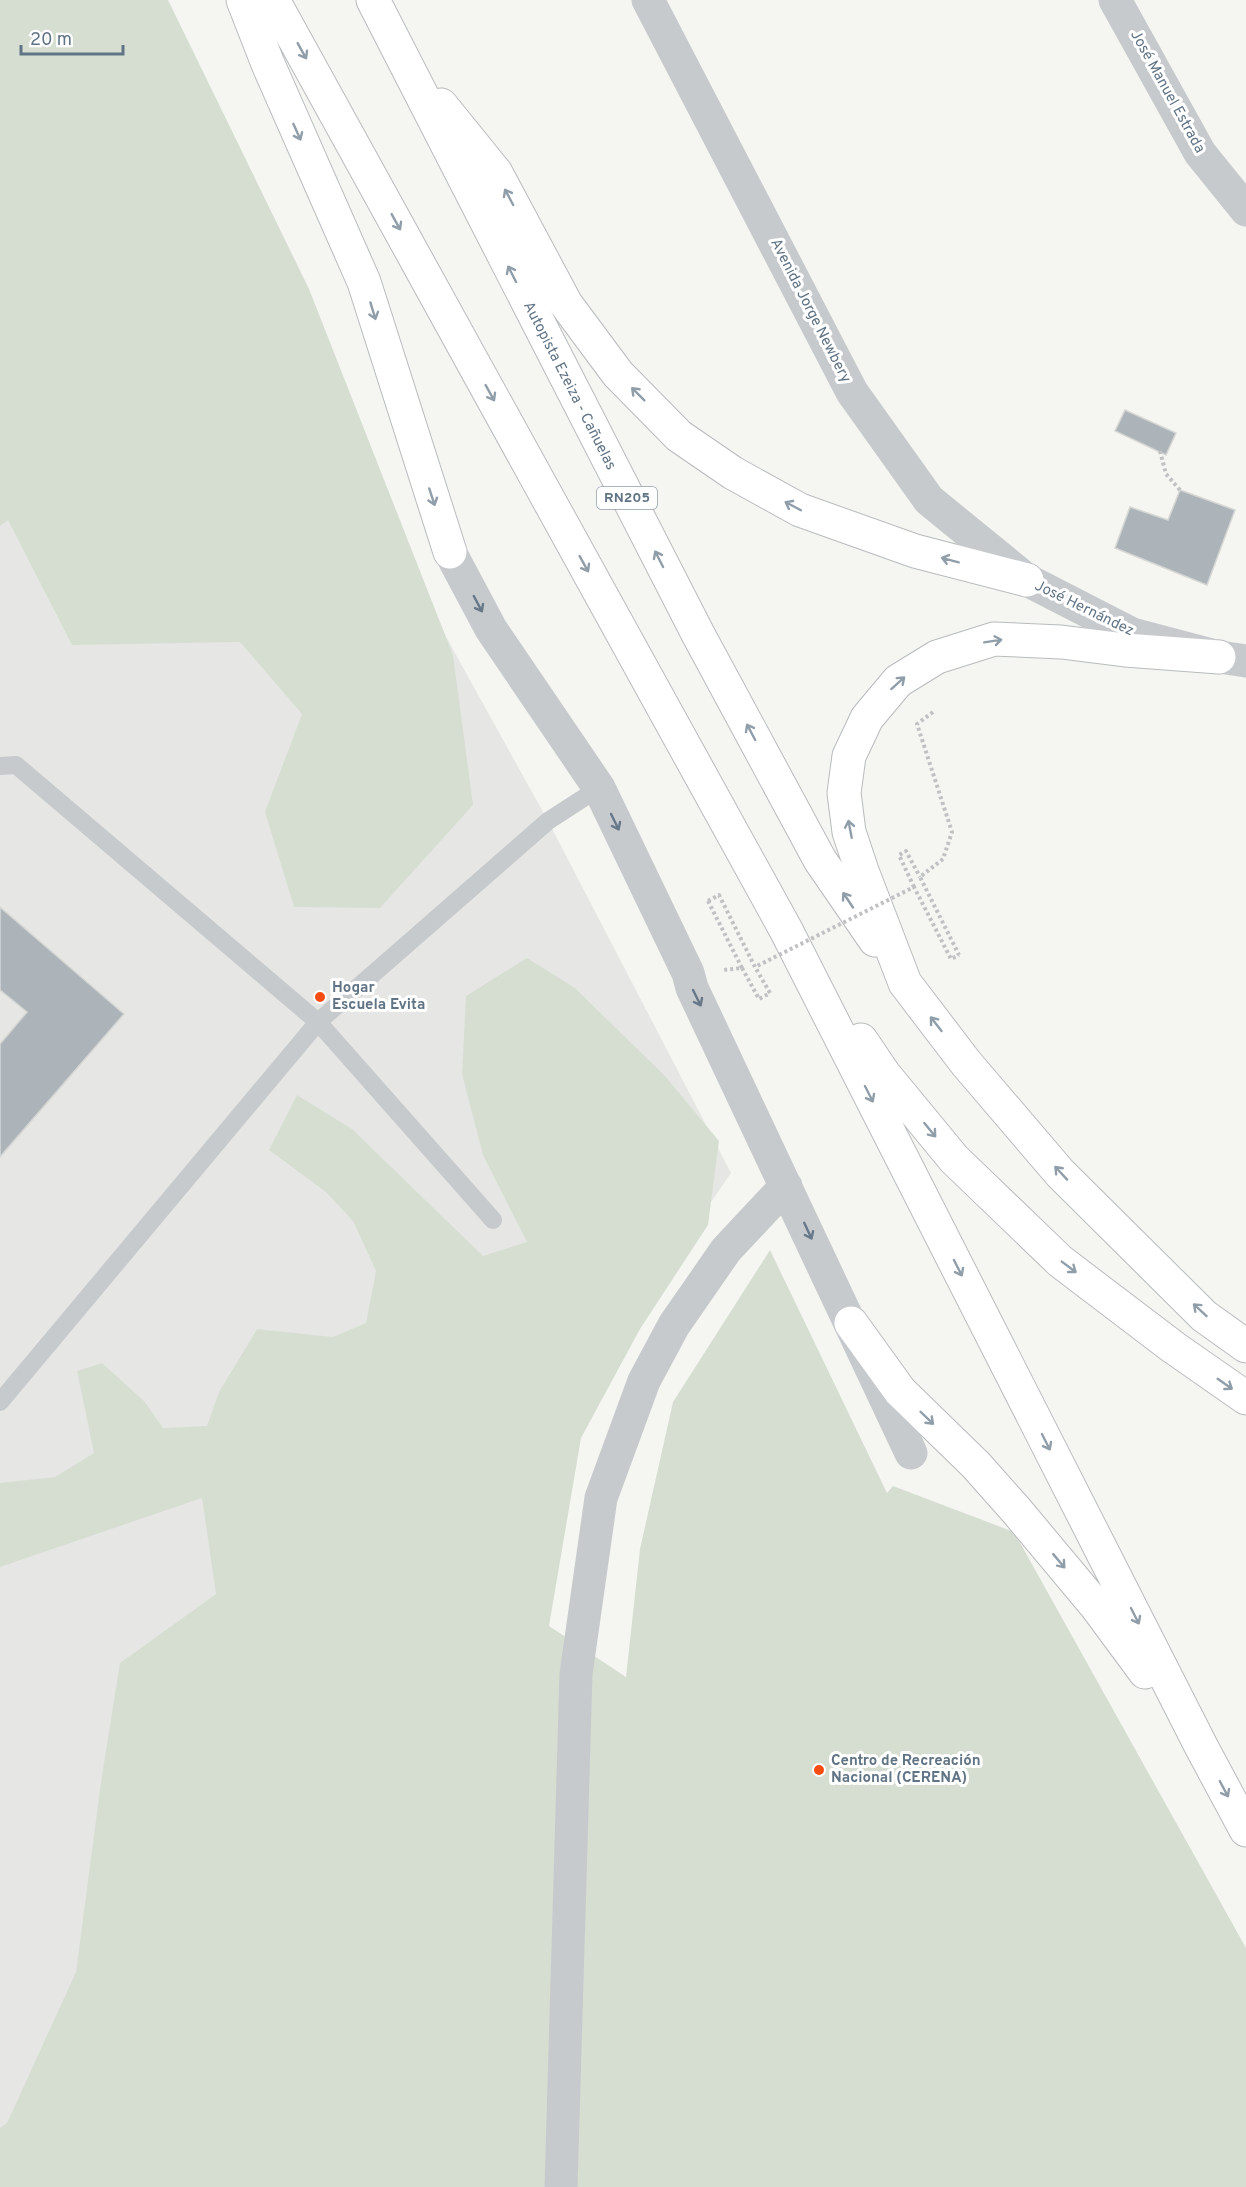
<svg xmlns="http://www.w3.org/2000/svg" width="1246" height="2187" viewBox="0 0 1246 2187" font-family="Overpass,sans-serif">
  <rect width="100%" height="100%" fill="#f5f6f1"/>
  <path fill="#e6e7e4" d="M0,0L278,333L548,821L731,1173L680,1247L0,2187Z"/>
  <path fill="#d6ded2" d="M0,0H168L309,289L453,655L473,805L380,908L294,907L265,812L302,714L240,642L72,645L8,520L0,526Z
    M527,958L575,988L665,1076L719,1141L708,1225L640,1329L581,1438L549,1626L626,1677L640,1549L673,1402L770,1250L887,1493L893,1486L1014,1532L1246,1948V2187H0V2128L7,2123L76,1972L101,1782L120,1663L216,1594L202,1498L0,1567V1483L55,1477L94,1453L77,1371L102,1363L144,1401L163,1428L207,1426L219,1392L257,1329L333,1337L366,1323L376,1271L353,1221L326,1192L269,1150L297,1095L352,1129L483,1256L527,1242L483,1155L462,1074L466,996Z"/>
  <path fill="#acb4ba" stroke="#d6d7d4" stroke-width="1.5" d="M1125,410L1176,433L1166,455L1115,431Z
    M1180,490L1235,510L1207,585L1115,548L1130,507L1168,520Z
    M0,907L124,1014L0,1157V1044L27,1012L0,990Z"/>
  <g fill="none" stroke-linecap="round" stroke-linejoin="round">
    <g stroke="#b8bbbe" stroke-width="35">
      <path id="motorway" d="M243,0L268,64L364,282L450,552
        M273,0L786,930L1202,1748L1246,1830
        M373,0L698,634L820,860L875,940
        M441,105L496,173L566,304L618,374L679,436L733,473L800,510L915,551L1027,580
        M1219,657L1125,650L1061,642L994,639L937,657L898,681L867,718L849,756L844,793L849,832L862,871L905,983L966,1063L1060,1173L1204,1316L1246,1346
        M861,1040L884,1074L954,1159L1060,1261L1173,1347L1246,1398
        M851,1323L900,1391L976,1465L1016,1510L1097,1607L1145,1672"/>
    </g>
    <path stroke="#c0c1c3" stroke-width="4" stroke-dasharray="3 3" stroke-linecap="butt" d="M1160,451L1166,474L1180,490
      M933,712L917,724L952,832L943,859L920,877L959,955
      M914,887L899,855L906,851L920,877
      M708,901L742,968L723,970
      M742,968L759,999L770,993L755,967"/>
    <path stroke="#c7cacd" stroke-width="18" d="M0,766L16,765L318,1022L548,821L599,788
      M0,1402L318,1022L493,1220"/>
    <path stroke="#c7cacd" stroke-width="33" d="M648,0L852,392L929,500L1027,580
      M1115,0L1200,153L1246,210
      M450,552L491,629L599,788L688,973L692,988L911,1453
      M561,2187L576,1674L601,1498L644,1381L674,1325L726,1250L786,1186"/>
    <path stroke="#c7cacd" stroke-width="33" d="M1027,580L1132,634L1219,657L1246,661"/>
    <use href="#motorway" stroke="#fff" stroke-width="33"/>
    <path stroke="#c0c1c3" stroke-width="4" stroke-dasharray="3 3" stroke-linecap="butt" d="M708,901L719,895L755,967L914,887L951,959L959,955"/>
  </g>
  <defs><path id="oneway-shaft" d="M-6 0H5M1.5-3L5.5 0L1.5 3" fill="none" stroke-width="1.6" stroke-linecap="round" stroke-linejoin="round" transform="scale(1.5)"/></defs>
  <g stroke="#909eaa">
    <use href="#oneway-shaft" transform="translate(302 51) rotate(61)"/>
    <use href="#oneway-shaft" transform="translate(297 132) rotate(66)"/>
    <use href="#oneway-shaft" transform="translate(509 197) rotate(-118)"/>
    <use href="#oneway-shaft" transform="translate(396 222) rotate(61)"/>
    <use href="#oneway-shaft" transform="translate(512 274) rotate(-117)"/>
    <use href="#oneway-shaft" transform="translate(373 311) rotate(73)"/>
    <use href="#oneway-shaft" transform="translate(490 393) rotate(61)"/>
    <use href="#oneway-shaft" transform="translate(638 394) rotate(-135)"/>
    <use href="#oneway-shaft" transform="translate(432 497) rotate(72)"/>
    <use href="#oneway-shaft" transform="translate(793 506) rotate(-152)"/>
    <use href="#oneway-shaft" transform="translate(659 559) rotate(-117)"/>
    <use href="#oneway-shaft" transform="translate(950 560) rotate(-165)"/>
    <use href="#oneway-shaft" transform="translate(584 564) rotate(61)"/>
    <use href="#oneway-shaft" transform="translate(993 641) rotate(-9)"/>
    <use href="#oneway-shaft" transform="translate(898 683) rotate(-42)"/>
    <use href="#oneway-shaft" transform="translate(751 732) rotate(-118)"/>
    <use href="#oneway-shaft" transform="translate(850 829) rotate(-101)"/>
    <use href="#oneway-shaft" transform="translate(848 900) rotate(-124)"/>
    <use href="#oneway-shaft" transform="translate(936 1024) rotate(-128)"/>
    <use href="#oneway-shaft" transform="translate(869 1094) rotate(63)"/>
    <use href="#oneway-shaft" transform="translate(930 1130) rotate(51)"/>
    <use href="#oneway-shaft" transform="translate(1061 1173) rotate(-133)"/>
    <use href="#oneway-shaft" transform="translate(1069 1267) rotate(37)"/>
    <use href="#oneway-shaft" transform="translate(958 1268) rotate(63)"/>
    <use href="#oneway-shaft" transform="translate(1200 1310) rotate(-137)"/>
    <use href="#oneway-shaft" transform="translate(1225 1384) rotate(35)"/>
    <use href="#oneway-shaft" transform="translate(927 1418) rotate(44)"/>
    <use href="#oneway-shaft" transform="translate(1046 1442) rotate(63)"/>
    <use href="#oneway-shaft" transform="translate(1059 1561) rotate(50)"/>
    <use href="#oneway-shaft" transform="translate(1135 1616) rotate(63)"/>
    <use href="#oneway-shaft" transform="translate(1224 1789) rotate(62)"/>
  </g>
  <g stroke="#667889">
    <use href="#oneway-shaft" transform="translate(478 604) rotate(62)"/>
    <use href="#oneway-shaft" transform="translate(615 822) rotate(64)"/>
    <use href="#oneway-shaft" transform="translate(697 998) rotate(64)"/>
    <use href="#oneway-shaft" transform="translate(808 1231) rotate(65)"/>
  </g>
  <g fill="#f54c11" stroke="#fff" stroke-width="2">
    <circle cx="320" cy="997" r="6"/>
    <circle cx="819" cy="1770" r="6"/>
  </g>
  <g text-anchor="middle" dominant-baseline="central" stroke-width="6" stroke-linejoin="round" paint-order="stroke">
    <rect fill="#fff" stroke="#909eaa" stroke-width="1.5" x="597" y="487" width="60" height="22" rx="4.5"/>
    <g font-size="14" font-weight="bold" fill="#617485">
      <text x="627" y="498">RN205</text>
    </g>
    <g font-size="15" fill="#617485" stroke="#fff">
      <text transform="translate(1167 92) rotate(61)">José Manuel Estrada</text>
      <text transform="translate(810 311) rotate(63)">Avenida Jorge Newbery</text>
      <text transform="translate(569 386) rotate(63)">Autopista Ezeiza - Cañuelas</text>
      <text transform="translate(1084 609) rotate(26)">José Hernández</text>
    </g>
    <g font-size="15" font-weight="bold" fill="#617485" stroke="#fff" text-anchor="start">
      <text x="332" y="988">Hogar<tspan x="332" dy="17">Escuela Evita</tspan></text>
      <text x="831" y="1761">Centro de Recreación<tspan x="831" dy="17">Nacional (CERENA)</tspan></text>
    </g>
  </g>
  <path d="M21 45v9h102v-9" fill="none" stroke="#617485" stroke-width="3"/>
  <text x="30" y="45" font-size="18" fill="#617485" stroke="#ffffff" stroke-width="4.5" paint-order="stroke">20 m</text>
</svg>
